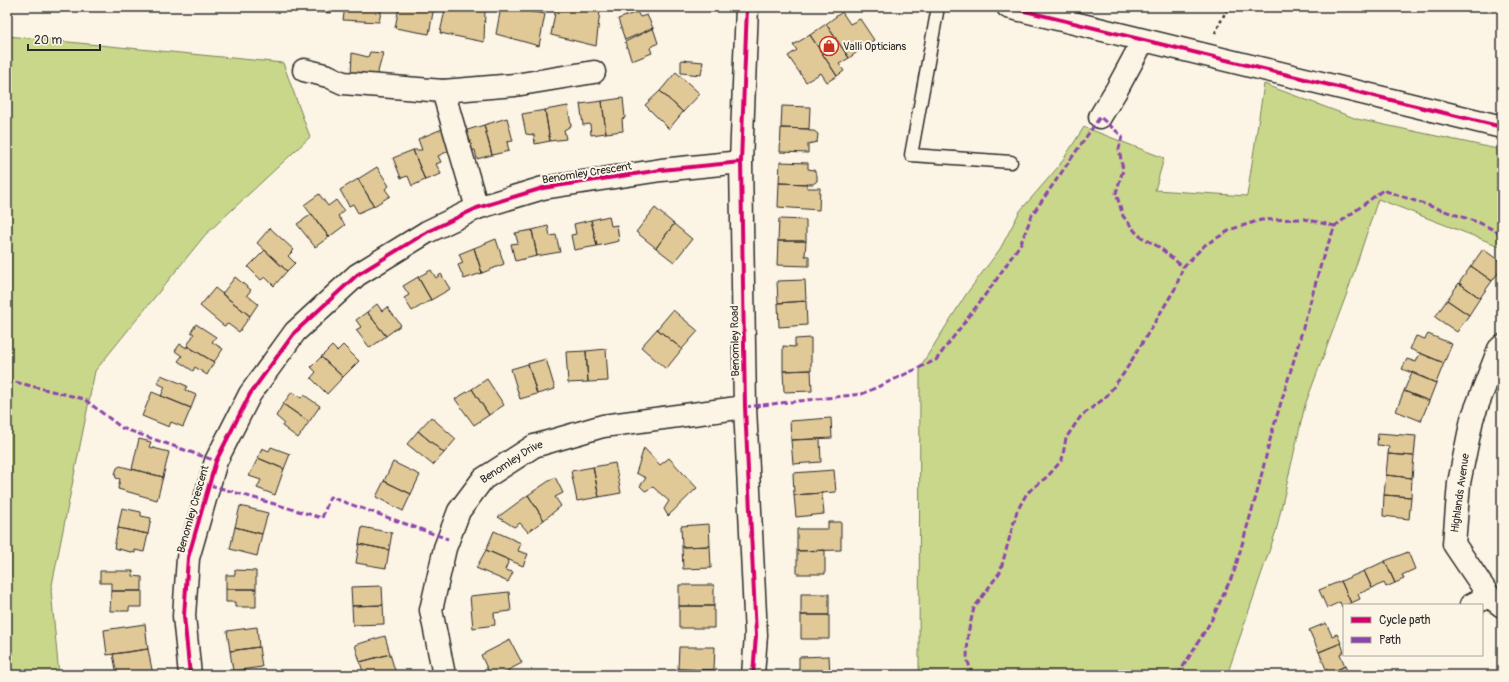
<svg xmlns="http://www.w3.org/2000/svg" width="1509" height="682" viewBox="0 0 1509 682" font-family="Pangolin,sans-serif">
  <rect width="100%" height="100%" fill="#fcf5e5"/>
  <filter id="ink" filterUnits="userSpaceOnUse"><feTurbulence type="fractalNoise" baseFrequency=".025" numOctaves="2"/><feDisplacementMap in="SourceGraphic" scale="8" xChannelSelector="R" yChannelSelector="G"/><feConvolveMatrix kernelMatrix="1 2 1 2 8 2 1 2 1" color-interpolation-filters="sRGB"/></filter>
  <g filter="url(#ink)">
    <path fill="#c9d78b" stroke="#7a815b" d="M7,36L283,63L310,137L205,235L95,371L51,590L59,675H7Z
      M1264,84L1357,119L1502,150V247L1378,199L1347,293L1305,405L1276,531L1227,675H919L920,367L967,293L1000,249L1020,211L1059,166L1084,127L1164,158L1155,190L1247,196Z"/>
    <path fill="#e1c897" stroke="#2b2b2b" d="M295,7H332L331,13L294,11Z
      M345,7H382L379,22L343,20Z
      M399,7H434L429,34L395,28Z
      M451,7H475L485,9L484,42L440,33L445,10L450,12Z
      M501,7L545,14L539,46L496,34Z
      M556,7H577L600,11L596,46L551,35Z
      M637,12L640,17L647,15L653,28L625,40L618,19Z
      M842,12L850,24L860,19L874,40L849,58L826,24Z
      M826,24L849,58L839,64L844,71L837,76L810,35Z
      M653,28L658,43L650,48L652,53L632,61L625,42Z
      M810,35L837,76L827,82L821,73L806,82L788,56L797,50L793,45Z
      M370,52L383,53L376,79L351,75L352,53L368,57Z
      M681,60L703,62L701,75L681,73Z
      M676,72L700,94L683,112L660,91Z
      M660,91L683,112L669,129L645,105Z
      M623,98L625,118L622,119L623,131L606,133L602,101Z
      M602,101L606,133L591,135L590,124L583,125L580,104Z
      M568,106L571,126L564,130L566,139L550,141L545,110Z
      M782,106L810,107L809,129L781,128Z
      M545,110L550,141L535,144L534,135L526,134L522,114Z
      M507,118L513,141L507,142L509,151L492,155L484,125Z
      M484,125L492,155L477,159L475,150L470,151L464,131Z
      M781,128L809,129V131H814L818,134L817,142L808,144V153L780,152Z
      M442,129L451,150L438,156L441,162L436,164L441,174L425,180L413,150H422L418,139Z
      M413,150L425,180L412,186L408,176L401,178L393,158Z
      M780,162L808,163V169L814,170L817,175V181L813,184L779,183Z
      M377,167L389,186L385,189L390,196L374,206L358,179Z
      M358,179L374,206L358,213L353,204L349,206L340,190Z
      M779,183L807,184V188H820L819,210L778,207Z
      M319,194L328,206L336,200L344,211L338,216L345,225L329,237L304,205Z
      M655,208L674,224L656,248L636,232Z
      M312,214L329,237L315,247L297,224Z
      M609,216L611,226L617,225L619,241L597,246L591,220Z
      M779,219L806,220V241H778Z
      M591,220L597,246L574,250L571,235L576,234L574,224Z
      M674,224L692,239L674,262L656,248Z
      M548,226L550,236L556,235L560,252L537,256L532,230Z
      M270,228L294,250L288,256L295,263L287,271L257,243Z
      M532,230L537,256L515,261L511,244L518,243L515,233Z
      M496,239L504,264L482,273L474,248Z
      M778,241H806L805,256H809V266L777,265Z
      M474,248L482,273L464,279L458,265L463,263L459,254Z
      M1483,249L1502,263V268L1492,281L1471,266Z
      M265,250L287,271L274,286L265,277L261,280L248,267Z
      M1471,266L1492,281L1480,298L1459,283Z
      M431,270L436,278L441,274L450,289L431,300L418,277Z
      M235,277L251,290L247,295L258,304L250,316L222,294Z
      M418,277L431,300L412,311L404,298L409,295L403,286Z
      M805,280L806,301L778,303L777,281Z
      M1459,283L1480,298L1469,315L1447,300Z
      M215,288L250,316L239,332L228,324L224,326L200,306Z
      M1447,300L1469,315L1457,332L1435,317Z
      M806,301L807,325L779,327L778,303Z
      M377,304L382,311L387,307L401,325L386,336L367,312Z
      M673,310L698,331L682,349L657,329Z
      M367,312L386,336L370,348L356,330L361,327L356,320Z
      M196,324L216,337L212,342L223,349L214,362L187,346L194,334L191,332Z
      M657,329L682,349L666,369L641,347Z
      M1428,334L1452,344L1444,363L1410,349L1416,336L1425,339Z
      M811,338V370L783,371V346L795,347V339Z
      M180,344L187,348V346L214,362L207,375L195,367L193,371L178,361L182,356L175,351Z
      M343,345L359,361L343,377L321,357L332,346L337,351Z
      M606,349L608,381L588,382L586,351Z
      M586,351L588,382L568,383L566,352Z
      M1420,353L1444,363L1436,383L1402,369L1407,359L1416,362Z
      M321,357L343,377L327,394L311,378L316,372L311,367Z
      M546,359L555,389L537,394L528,364Z
      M528,364L537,394L520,399L511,369Z
      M811,370L812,391L784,392L783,371Z
      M1412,372L1436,383L1429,401L1404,391Z
      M161,375L187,386L185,390L196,395L191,408L161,396L165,387L157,383Z
      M487,379L504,405L489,415L472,389Z
      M472,389L489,415L474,425L455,399Z
      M1404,391L1429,401L1421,421L1396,411Z
      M152,392L191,408L183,427L171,422L169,427L142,416Z
      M292,392L301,398L304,395L320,406L309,422L283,404Z
      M283,404L309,422L298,438L282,426L284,423L276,416Z
      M431,417L456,439L444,453L418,431Z
      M831,418L832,438L791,440L790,421Z
      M418,431L444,453L433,465L407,444Z
      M1378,433L1416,436L1414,456L1388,454L1389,446L1377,445Z
      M139,439L151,442L149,447L169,452L163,477L132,469Z
      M820,439L821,462L793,464L791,440Z
      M271,447L290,454L284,469L258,458L262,448L269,451Z
      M644,448L660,465L669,458L697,488L668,516L664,509L669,501L653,487L645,491L640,486L646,478L636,473Z
      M1388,454L1414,456L1412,478L1386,475Z
      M258,458L284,469L275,495L257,488L261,480L249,476Z
      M393,462L420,475L411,494L384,481Z
      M615,463L621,493L599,497L593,467Z
      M120,466L163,477L157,500L118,489L120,479L116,478L115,474L117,468Z
      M593,467L599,497L577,501L571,471Z
      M834,470L836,492L794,495L793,473Z
      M1386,475L1412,478L1411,497L1384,495Z
      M555,477L563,493L555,497L561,506L544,520L528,495Z
      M384,481L411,494L403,511L376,497Z
      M822,493L824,514L796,517L794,495Z
      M528,495L544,520L528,532L520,523L514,527L498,517Z
      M1384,495L1411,497L1409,519L1383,516Z
      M240,506L268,513L262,534L235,527Z
      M122,508L141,512V516L151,518L148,534L118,528Z
      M828,522H841V550L797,551V529H828Z
      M709,524L710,546L682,547L681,526Z
      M235,527L262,534L257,556L230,549Z
      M362,527L392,533L389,550L359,544Z
      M118,528L148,534L144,552L135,550V553L114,548Z
      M494,531L521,543L518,551L528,554L523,566L486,550Z
      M359,544L389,550L386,568L356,563Z
      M710,546L711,568L683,569L682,547Z
      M486,550L509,560L505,570L513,572L508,582L476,568Z
      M825,550V574H797V551Z
      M1408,552L1415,569L1402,575L1404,579L1395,583L1385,561Z
      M1385,561L1395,583L1386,587L1384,583L1372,588L1364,571Z
      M235,570L256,571V589H226V575H235Z
      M100,571H133V576L142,577V591H111V583H100Z
      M1364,571L1372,588L1358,594L1360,599L1351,603L1341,581Z
      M1341,581L1351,603L1342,607L1340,602L1327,608L1319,590Z
      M679,585H714V606H679Z
      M382,586L383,605L352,606L351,587Z
      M226,589H256V607H235V602H226Z
      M111,591H142V607H129V611H110Z
      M509,592L511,611L494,613L495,625L473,628L470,596Z
      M801,594H829V615H801Z
      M383,605L384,624L353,625L352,606Z
      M679,606H714V628H679Z
      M801,615H829V639H801Z
      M1326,623L1332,636L1337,634L1341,643L1319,652L1309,630Z
      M145,624L148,649L107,655L104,630Z
      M257,627L259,647L230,651L227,631Z
      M385,636L390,654L360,662L355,645Z
      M510,640L522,663L499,675H490L481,655Z
      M1341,643L1344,652L1340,654L1345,666L1328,674L1319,652Z
      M259,647L262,667L233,671L230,651Z
      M679,647H715L714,670L678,669Z
      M148,649L153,675H117L113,654Z
      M390,654L396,674L364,675L360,662Z
      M829,656L830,675H799V657Z
      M1345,666L1349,675H1329L1328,674Z
      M678,669L714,670V675H678Z"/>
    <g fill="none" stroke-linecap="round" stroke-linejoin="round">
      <g stroke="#2b2b2b" stroke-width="15">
        <path id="lane" d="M938,7L911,155L1011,162"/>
      </g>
      <g stroke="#2b2b2b" stroke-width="25">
        <g id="street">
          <path d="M747,7L741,162L745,407L756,635L753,675"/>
          <path d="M1008,7L1502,127"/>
          <path d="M304,70L328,76L343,83L443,91L477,208"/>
          <path d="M443,91L515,85L594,72"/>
          <path d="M1100,117L1117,89L1143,41"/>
          <path d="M1502,346L1499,349L1472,419L1459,483L1454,544L1489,596L1502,606"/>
          <path d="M1471,605L1489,596"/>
          <path d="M190,675L184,616L188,558L216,461L250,394L295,332L357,275L427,232L477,208L543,188L661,170L741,162"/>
          <path id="s1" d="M444,675L431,610L445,548L459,511L483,479L534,446L603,426L745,407"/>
        </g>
      </g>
      <path stroke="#2b2b2b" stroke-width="2.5" stroke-dasharray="3 3" stroke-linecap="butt" d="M1215,33L1228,7"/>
      <use href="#lane" stroke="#fcf5e5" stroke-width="12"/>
      <use href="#street" stroke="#fcf5e5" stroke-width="22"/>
      <path stroke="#8e44ad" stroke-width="3" stroke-dasharray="6 3" stroke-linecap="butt" d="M7,380L84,399L122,428L216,461
        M745,407L862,394L936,360L994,283L1021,243L1032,215L1100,117L1122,136L1119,149L1123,170L1116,193L1123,216L1138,235L1159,247L1183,267
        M210,485L322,518L330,497L448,539
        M972,675L967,658L968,633L974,608L1000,572L1017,511L1027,493L1048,476L1062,460L1066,438L1081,416L1105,398L1124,373L1176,287L1183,267L1205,245L1232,229L1261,220L1304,219L1335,226
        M1178,675L1211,621L1234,572L1257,493L1272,432L1293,363L1323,257L1335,226L1383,190L1480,223L1502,234"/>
      <g stroke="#fcf5e5" stroke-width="6">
        <path id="cycleway" d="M747,7L741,162L745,407L756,635L753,675
          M1008,7L1502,127
          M190,675L184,616L188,558L216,461L250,394L295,332L357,275L427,232L477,208L543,188L661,170L741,162"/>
      </g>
      <use href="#cycleway" stroke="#d6006c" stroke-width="4"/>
    </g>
  </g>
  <defs>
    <g id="shop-ring" transform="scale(1)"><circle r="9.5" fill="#fcf5e5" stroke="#c8321e" stroke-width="1.5"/><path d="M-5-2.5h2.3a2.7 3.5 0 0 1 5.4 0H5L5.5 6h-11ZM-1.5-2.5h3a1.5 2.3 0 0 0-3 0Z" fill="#c8321e"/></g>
  </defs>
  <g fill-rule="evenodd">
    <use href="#shop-ring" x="829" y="46"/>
  </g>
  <g text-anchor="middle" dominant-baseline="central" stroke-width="4" stroke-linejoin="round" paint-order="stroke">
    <g font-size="11" fill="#2b2b2b" stroke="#fcf5e5" text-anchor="start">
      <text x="843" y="46">Valli Opticians</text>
    </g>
    <g font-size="11" fill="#2b2b2b" stroke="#fcf5e5">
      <text transform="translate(587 173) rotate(-9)">Benomley Crescent</text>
      <text transform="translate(735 341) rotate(-91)">Benomley Road</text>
      <text stroke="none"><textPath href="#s1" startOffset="243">Benomley Drive</textPath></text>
      <text transform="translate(1460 493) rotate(-82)">Highlands Avenue</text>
      <text transform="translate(193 509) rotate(-74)">Benomley Crescent</text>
    </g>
  </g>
  <rect width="1509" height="682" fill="none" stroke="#fcf5e5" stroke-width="24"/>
  <rect x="12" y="12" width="1485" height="658" fill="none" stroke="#2b2b2b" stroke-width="1.5" filter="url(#ink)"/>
  <rect x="1343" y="604" width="140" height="52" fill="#fcf5e5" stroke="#a8a49b"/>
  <rect x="1351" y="617" width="20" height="6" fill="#d6006c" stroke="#a8a49b"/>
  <text x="1379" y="624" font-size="12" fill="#2b2b2b">Cycle path</text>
  <rect x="1351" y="637" width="20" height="6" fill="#8e44ad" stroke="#a8a49b"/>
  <text x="1379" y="644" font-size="12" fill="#2b2b2b">Path</text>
  <path d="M28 44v6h72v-6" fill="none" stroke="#2b2b2b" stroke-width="2"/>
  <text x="34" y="44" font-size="12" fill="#2b2b2b" stroke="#fcf5e5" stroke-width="3" paint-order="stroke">20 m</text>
</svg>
